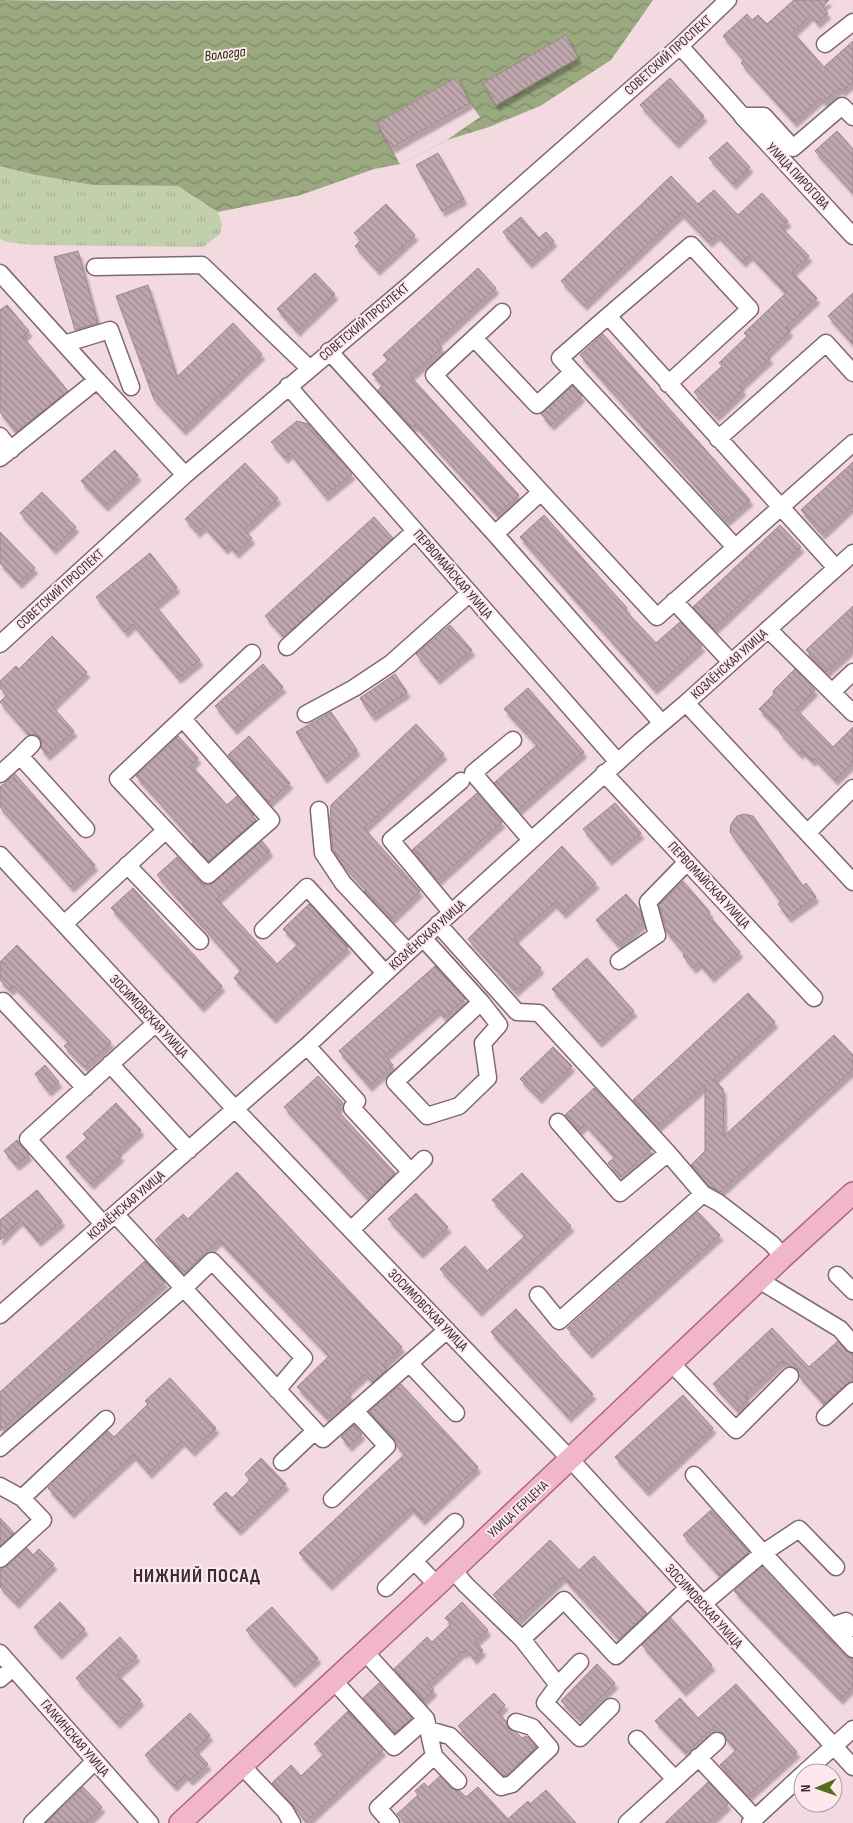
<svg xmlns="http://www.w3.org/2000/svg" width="853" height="1823" viewBox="0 0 853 1823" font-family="'Sofia Sans Condensed',sans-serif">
  <defs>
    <pattern id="grass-tufts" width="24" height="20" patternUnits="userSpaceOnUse" patternTransform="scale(1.25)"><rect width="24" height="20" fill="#c2cfac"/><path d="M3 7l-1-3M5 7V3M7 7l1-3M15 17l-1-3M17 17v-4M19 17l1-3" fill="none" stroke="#a7b294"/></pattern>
    <pattern id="water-waves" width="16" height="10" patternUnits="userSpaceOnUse" patternTransform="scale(1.25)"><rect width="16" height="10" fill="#9aa980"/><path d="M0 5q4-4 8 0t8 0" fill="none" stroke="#7f8a69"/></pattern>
    <pattern id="building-back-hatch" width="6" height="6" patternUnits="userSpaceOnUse" patternTransform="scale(1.25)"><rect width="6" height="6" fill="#bfa7ae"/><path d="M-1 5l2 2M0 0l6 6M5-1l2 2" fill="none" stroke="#9c888e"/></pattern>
    <filter id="shadow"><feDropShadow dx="3" dy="5.5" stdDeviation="1" flood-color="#0004"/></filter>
  </defs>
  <rect width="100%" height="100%" fill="#f3dae1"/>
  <path fill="url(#grass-tufts)" d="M0,166L31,174L92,185L178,186L218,212L222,224L220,234L203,247L32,245L7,242L0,239Z"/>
  <path fill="url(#water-waves)" d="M0,0L62,1L653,0L611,60L540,106L489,127L447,140L400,164L374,169L301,195L218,212L178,186L92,185L31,174L0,166Z"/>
  <path fill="#f3dae1" d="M457,77L470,103L480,117L447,140L400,164L377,123Z"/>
  <path fill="url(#building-back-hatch)" stroke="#9d868d" filter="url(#shadow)" d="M794,0H829L822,7L828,13L817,23L811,15L793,32L824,67L853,41V82L842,91L840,88L824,102L821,98L794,122L741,63L744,60L723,36L747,14L752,20L758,15L767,24Z
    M566,35L578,58L496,105L483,83Z
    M457,77L470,103L391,148L377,123Z
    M670,78L704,116L676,143L640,105Z
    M837,131L853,149V193L815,151Z
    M727,142L750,167L733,184L709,158Z
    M438,153L464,199L442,211L416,165Z
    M671,176L698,204L714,190L738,215L762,193L788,221L781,227L809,256L792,272L817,298L786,327L790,331L766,354L770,358L740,386L743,390L716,416L694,392L722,366L719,363L747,336L744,333L786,293L750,255L743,262L717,235L709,242L681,213L584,305L561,281Z
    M386,204L415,235L377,270L355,246L361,240L354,233Z
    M521,217L539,238L546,232L554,241L529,263L503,232Z
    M78,251L98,323L75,330L54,257Z
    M478,268L496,288L437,342L442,348L410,376L519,495L497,515L415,425L412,427L378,390L383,385L372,374L388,360L383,355Z
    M315,273L335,294L297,331L277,309Z
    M148,285L177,377L233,323L262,354L183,430L154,399L116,296Z
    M853,293V344L828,316Z
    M7,305L29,331L23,337L68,391L16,432L0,412V310Z
    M603,334L750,500L726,521L580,355Z
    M572,386L582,396L551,425L541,414Z
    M297,421L308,424L352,474L325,496L290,453L285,458L271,442Z
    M115,450L138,475L105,506L81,481Z
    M853,462V505L822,534L801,510Z
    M245,463L278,498L244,530L252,538L236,553L229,545L225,549L204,526L197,532L185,519Z
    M42,492L76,527L53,549L20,513Z
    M544,515L627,608L625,610L656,643L680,622L702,646L654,689L520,537Z
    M374,517L393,538L284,637L265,616Z
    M780,525L801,547L714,629L693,607Z
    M0,532L35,568L19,583L0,563Z
    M150,553L177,587L155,605L200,660L178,678L133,624L125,632L96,597Z
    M853,606V647L826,672L809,655L810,654L806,650Z
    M450,625L472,650L437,679L416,654Z
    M52,636L87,672L52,706L74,731L47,755L41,748L42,742L39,737L34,734L29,735L0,702L7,695L0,688V681L16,666L19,669Z
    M263,664L283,687L234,729L215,706Z
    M795,669L815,690L796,709L833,747L853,727V762L835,780L814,758L812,761L802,751L800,754L780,733L781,731L759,709L774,694L773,691Z
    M395,674L407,692L372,716L360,698Z
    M528,688L584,752L518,810L494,783L537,745L504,709Z
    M331,712L357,750L324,778L296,732Z
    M416,724L444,754L364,828L420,891L391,919L364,891L366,890L341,863L333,850L330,819L331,805Z
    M178,736L198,758L191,765L227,805L237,796L254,815L252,817L256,820L209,861L192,844L194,841L136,776Z
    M249,736L290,783L269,802L228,755Z
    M15,774L95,865L71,887L0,807V787Z
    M477,793L502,822L438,880L412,850Z
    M615,803L641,833L609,860L583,829Z
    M744,814L753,816L803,886L806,883L816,897L788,917L778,904L781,902L730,832L731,824L737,816Z
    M262,841L270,851L217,899L277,964L298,944L283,929L309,904L348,947L273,1018L234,978L241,970L157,875L177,857L201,882L205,885H210Z
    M562,846L596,883L563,913L554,903L514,939L541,968L515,991L468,939Z
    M683,881L710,912L708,914L740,952L711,977L699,963L693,968L683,956L685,954L667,932L659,905Z
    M133,888L222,986L201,1007L111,908Z
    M626,894L640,910L643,923L618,945L596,920Z
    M17,945L111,1042L85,1067L64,1046L69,1042L14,986L10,990L0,980V962Z
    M587,958L634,1011L599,1042L552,989Z
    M435,966L465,999L444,1017L438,1010L385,1056L393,1065L369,1086L339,1051Z
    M748,993L775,1022L714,1079L723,1089L724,1136L834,1035L853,1055V1069L720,1192L709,1186L691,1165L705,1151V1085L657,1127L633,1100Z
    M553,1047L572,1066L539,1098L520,1079Z
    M45,1065L59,1082L48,1091L35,1074Z
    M318,1076L343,1103L336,1109L395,1173L368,1199L284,1107Z
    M594,1088L651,1149L621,1177L608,1163L615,1157L585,1124L579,1130L565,1115Z
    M116,1103L141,1130L117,1152L121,1156L91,1184L66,1157L87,1138L83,1134Z
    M17,1140L29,1155L16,1165L4,1151Z
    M237,1172L402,1347L383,1365L387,1369L373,1382L365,1374L347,1391L351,1395L327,1418L297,1387L329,1356L219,1240L185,1272L181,1268L179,1269L155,1240L183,1214L188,1219Z
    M522,1173L571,1226L479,1311L440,1269L465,1246L487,1271L525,1236L492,1200Z
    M37,1190L62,1221L38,1241L20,1220L0,1240V1220Z
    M416,1193L448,1227L420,1253L388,1219Z
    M698,1212L720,1235L589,1353L567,1328Z
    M145,1261L165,1282L0,1431V1392Z
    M516,1309L593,1394L568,1417L491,1332Z
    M772,1328L809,1367L838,1341L846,1351L853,1354V1379L824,1404L800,1377L797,1369L790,1366L787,1363L785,1364L782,1361L745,1396L748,1399L737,1410L713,1384Z
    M170,1378L216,1428L192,1451L182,1441L149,1473L133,1455L71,1513L48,1488L108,1431L114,1437L148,1404L145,1401Z
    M401,1384L478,1467L422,1520L411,1508L329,1585L299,1553L405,1454L397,1446L394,1439L369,1412Z
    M683,1395L713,1428L646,1491L615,1457Z
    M354,1425L362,1434L349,1446L341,1437Z
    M261,1458L286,1484L238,1530L213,1504L226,1492L232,1498L250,1480L245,1474Z
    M711,1510L749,1552L720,1576L683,1535Z
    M0,1518L14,1533L0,1546Z
    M550,1540L579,1570L594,1556L647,1613L619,1639L563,1577L518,1620L493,1595Z
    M27,1548L33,1555L39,1549L54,1564L16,1603L0,1587V1569L7,1566Z
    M762,1567L846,1656L853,1659V1686L840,1699L734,1591Z
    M60,1602L85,1629L59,1654L34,1627Z
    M462,1602L488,1630L475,1642L483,1650L474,1659L467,1650L464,1653L463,1651L428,1684L434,1690L423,1701L394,1669L427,1637L432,1642L451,1624L445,1618Z
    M272,1607L318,1658L292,1682L246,1630Z
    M671,1618L712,1665L683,1691L642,1645Z
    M120,1637L137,1656L117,1674L141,1700L117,1723L76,1678Z
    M597,1664L615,1683L579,1719L561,1701Z
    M379,1683L412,1718L395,1733L363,1698Z
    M736,1684L797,1752L748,1796L720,1765L736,1750L727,1740L724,1734L715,1726L686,1753L655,1721L680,1698L698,1718Z
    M494,1693L505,1705L498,1712L506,1721L508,1728L517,1733L522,1738L526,1736L536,1747L507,1775L504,1776L458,1726Z
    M348,1711L383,1750L306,1822L292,1804L272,1783L291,1765L301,1776L324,1754L314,1744Z
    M190,1713L210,1735L195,1750L208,1764L190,1780L185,1775L174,1786L145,1755Z
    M440,1776L451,1788L460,1791L466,1797L478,1787L508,1819L528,1801L530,1804L546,1790L576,1823H406L397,1814L418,1795L415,1791L424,1783L428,1787Z
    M708,1782L728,1804L708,1823H665Z
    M83,1787L102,1807L86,1823H46Z"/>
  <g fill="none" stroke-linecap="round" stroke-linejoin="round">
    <g stroke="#7f686f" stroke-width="19">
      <path id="minor" d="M825,44L853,22
        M680,46L740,113
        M742,116L853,236
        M742,116H764L793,148L842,106L853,117
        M95,267L202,265L309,368
        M0,273L97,380
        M608,316L691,245L750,309L668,384
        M474,338L537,405L573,372
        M64,344L110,330L131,387
        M329,351L495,534L661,722
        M288,386L618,762
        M0,436L11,450
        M718,439L826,343L853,373
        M0,458L97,380L185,475
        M541,492L657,617L853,443
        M495,534L541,492L434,375L502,312
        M735,547L560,358L608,316L836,568
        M674,601L731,662
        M768,629L853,713
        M0,644L185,475L408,286L680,46L728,0
        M287,647L415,531
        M832,692L853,672
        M686,703L853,882
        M306,714L354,688L390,664L470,593
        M183,719L271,820L208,875L118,779L252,653
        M513,740L473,773L531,840
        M20,756L32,744
        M604,773L814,998
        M0,774L20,756L86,829
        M319,810L323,853L343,883L408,952
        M807,833L853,788
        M0,855L236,1110L571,1460L853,1767
        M127,865L200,941
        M451,912L391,840L461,781
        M64,924L166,830
        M438,924L517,1012L539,1013L668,1153L703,1194L719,1203L772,1244L783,1257
        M263,930L307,887L385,973
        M423,938L481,1002L395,1082L427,1116L459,1106L488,1078L483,1043L499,1025L481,1002
        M619,961L657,935L648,902L687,862
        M3,1001L85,1088
        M307,1046L357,1101L352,1108L411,1172
        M110,1064L189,1150
        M558,1122L620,1193L668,1153
        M115,1214L323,1439L447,1330
        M103,1224L28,1139L156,1023
        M351,1230L424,1159
        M837,1275L853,1291
        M759,1280L840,1329L853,1344
        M538,1295L559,1321L703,1194
        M0,1315L307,1046L408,952L641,741L686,703L853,553
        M409,1363L456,1413
        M672,1364L736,1430L790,1376
        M825,1417L853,1391
        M0,1448L184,1288L212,1261L304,1358L277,1390
        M282,1462L315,1431
        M694,1475L763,1553L799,1529L836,1567
        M0,1486L22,1498L43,1520L0,1559
        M22,1498L106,1419
        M332,1499L387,1446L355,1411
        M414,1561L437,1585
        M453,1570L466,1585L522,1639L564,1600L616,1656L688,1588
        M386,1588L455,1522
        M703,1604L763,1553L853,1649
        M831,1626L846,1621L853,1628
        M522,1639L558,1685L580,1662
        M365,1652L426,1719L434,1756L378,1808L391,1823
        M0,1653L150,1823
        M0,1679L13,1668
        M334,1681L394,1747L426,1719
        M558,1685L545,1703L580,1738L611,1707
        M429,1730L450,1736L501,1787L512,1784L550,1748L532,1727L516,1722
        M637,1739L675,1779
        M434,1756L458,1781
        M698,1757L755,1818
        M242,1766L285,1811L292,1823
        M804,1773L853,1729
        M32,1823L95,1761
        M627,1823L717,1741
        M750,1823L803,1774"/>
    </g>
    <g stroke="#ab677f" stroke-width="24">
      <path id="major" d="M180,1823L437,1585L783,1257L853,1193"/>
    </g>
    <use href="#minor" stroke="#fff" stroke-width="16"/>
    <use href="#major" stroke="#f2b6cb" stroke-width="21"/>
  </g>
  <g text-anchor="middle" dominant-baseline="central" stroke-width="4" stroke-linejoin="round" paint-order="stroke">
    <g font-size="14" fill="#382e31" stroke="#fde8ee">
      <text transform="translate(668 55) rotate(-42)">СОВЕТСКИЙ ПРОСПЕКТ</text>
      <text transform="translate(798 176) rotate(47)">УЛИЦА ПИРОГОВА</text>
      <text transform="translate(364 322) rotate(-40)">СОВЕТСКИЙ ПРОСПЕКТ</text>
      <text transform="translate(453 574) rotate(49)">ПЕРВОМАЙСКАЯ УЛИЦА</text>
      <text transform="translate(60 589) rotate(-42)">СОВЕТСКИЙ ПРОСПЕКТ</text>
      <text transform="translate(729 664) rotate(-42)">КОЗЛЁНСКАЯ УЛИЦА</text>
      <text transform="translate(709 885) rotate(47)">ПЕРВОМАЙСКАЯ УЛИЦА</text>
      <text transform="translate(427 935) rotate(-42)">КОЗЛЁНСКАЯ УЛИЦА</text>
      <text transform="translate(149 1016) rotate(47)">ЗОСИМОВСКАЯ УЛИЦА</text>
      <text transform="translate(126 1205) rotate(-41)">КОЗЛЁНСКАЯ УЛИЦА</text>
      <text transform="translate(428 1310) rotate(46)">ЗОСИМОВСКАЯ УЛИЦА</text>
      <text transform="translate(518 1509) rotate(-43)">УЛИЦА ГЕРЦЕНА</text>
      <text transform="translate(704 1606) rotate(48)">ЗОСИМОВСКАЯ УЛИЦА</text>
      <text transform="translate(75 1738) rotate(49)">ГАЛКИНСКАЯ УЛИЦА</text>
    </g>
    <g font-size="15" font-style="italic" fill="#222f00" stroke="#fde8ee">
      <text transform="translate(225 54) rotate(-7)">Вологда</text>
    </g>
    <g font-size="19" font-weight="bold" letter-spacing="1" fill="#382e31" stroke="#fde8ee">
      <text x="197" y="1576">НИЖНИЙ ПОСАД</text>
    </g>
  </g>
  <g transform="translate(818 1788) rotate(268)"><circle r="24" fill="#fde8ee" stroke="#ae9ea2"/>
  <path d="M0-4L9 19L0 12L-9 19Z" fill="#566d1d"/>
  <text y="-8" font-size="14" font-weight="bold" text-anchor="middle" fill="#382e31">N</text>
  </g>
</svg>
